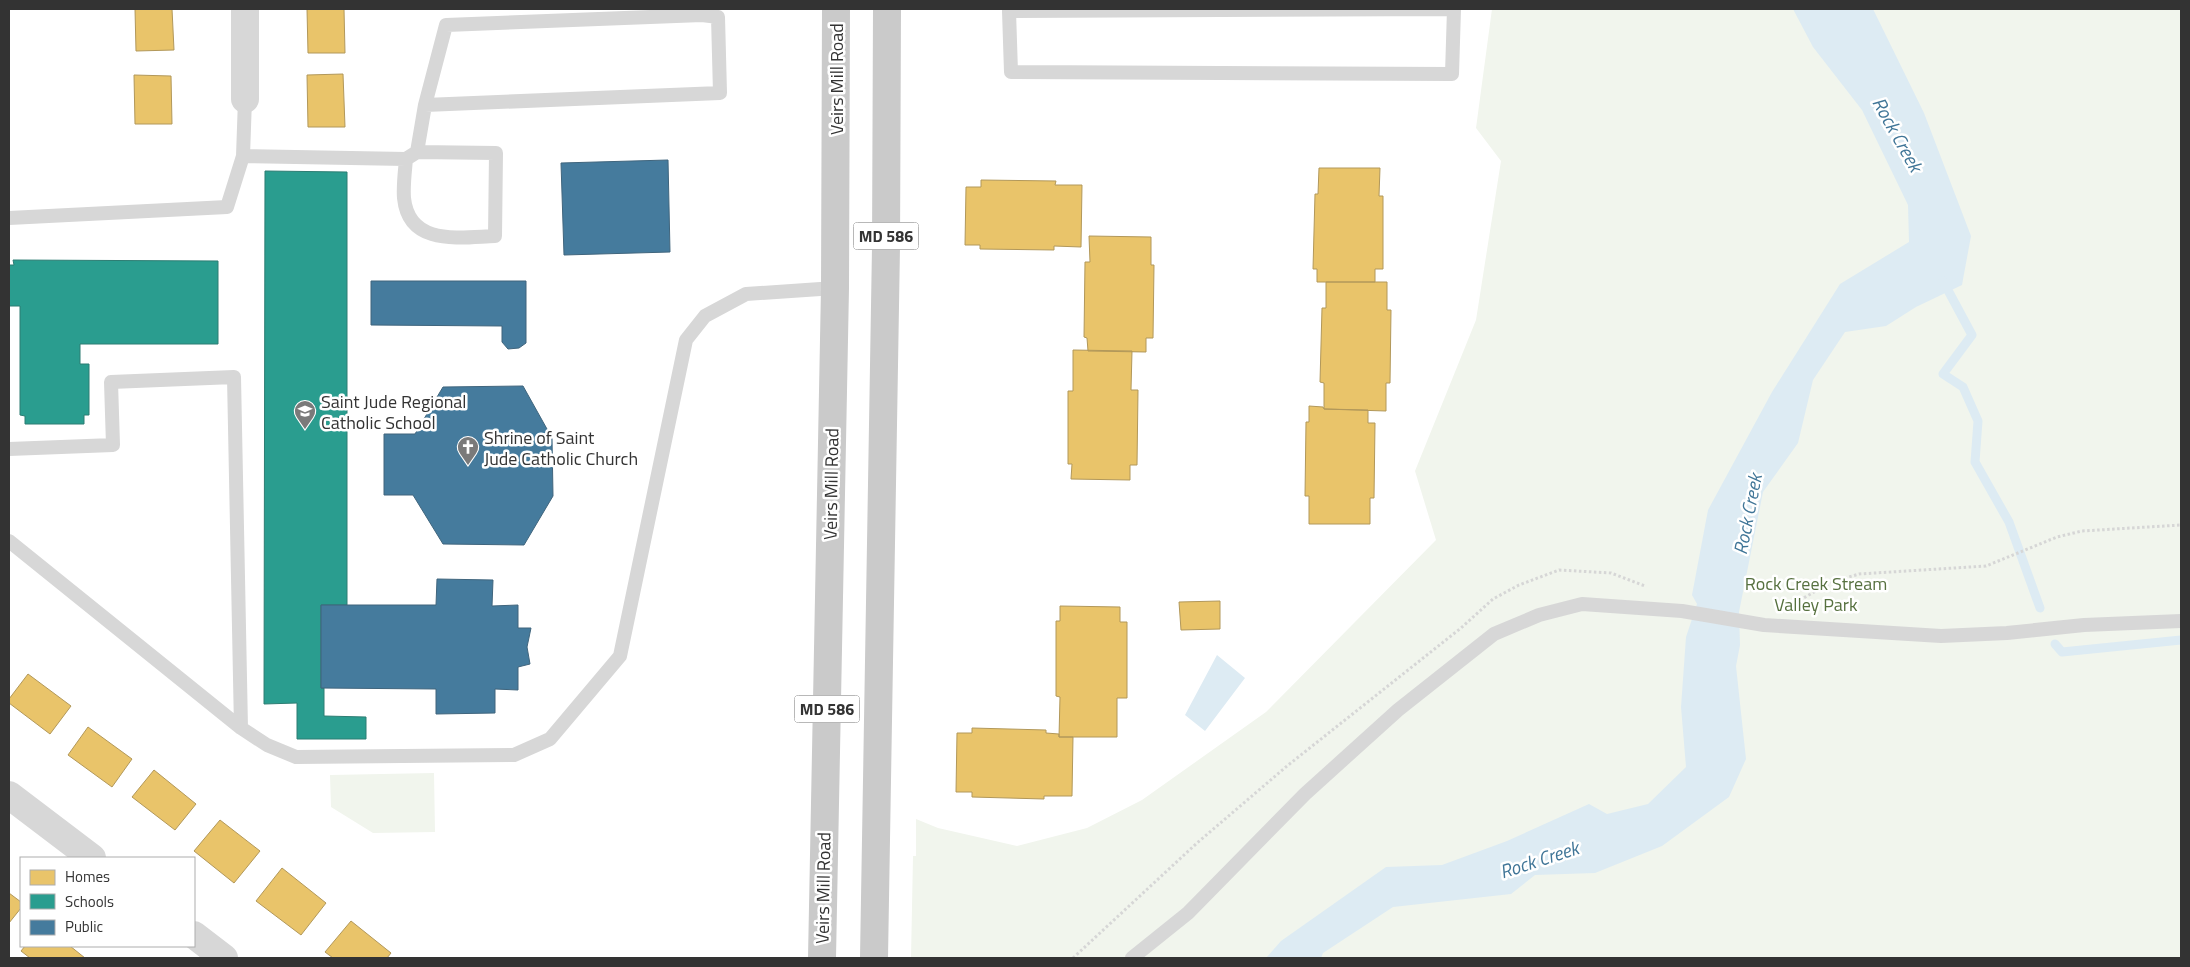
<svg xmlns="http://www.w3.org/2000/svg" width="2190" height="967" viewBox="0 0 2190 967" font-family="'Titillium Web',sans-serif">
  <rect width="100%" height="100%" fill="#fff"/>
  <path fill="#f1f5ed" d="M1492,9H2181V958H911L913,856H916V819L938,828L1017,846L1087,828L1142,800L1266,712L1436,540L1415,471L1476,320L1501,161L1476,128Z
    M434,773L435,832L373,833L331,807L330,775Z"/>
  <path fill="#ddebf3" d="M1793,9H1873L1924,113L1971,236L1962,285L1916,307L1886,326L1845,332L1813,380L1798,443L1763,492L1739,612L1740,645L1736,666L1746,759L1729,797L1662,846L1595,873L1535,875L1511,894L1393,907L1323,953L1321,958H1266L1281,941L1386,867L1442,865L1507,841L1589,804L1607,814L1648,804L1686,767L1681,707L1686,637L1697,604L1692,595L1708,510L1772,392L1840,284L1909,242L1908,205L1862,110L1813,47Z
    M1217,655L1245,678L1205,731L1185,715Z"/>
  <path fill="#e9c46a" stroke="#b2985a" d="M135,9H172L174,50L136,51Z
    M307,9H344L345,53H308Z
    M343,74L345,127H308L307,75Z
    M134,75L171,76L172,124H135Z
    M1319,168H1380L1379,196H1383V269H1375V282H1317V269H1313L1315,194H1318Z
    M981,180L1056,181L1055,185H1082L1081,247L1054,246V250L980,249V245H965L966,187H981Z
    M1089,236L1151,237V265H1154L1153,338H1146V352L1088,351L1087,338L1084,337L1085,262H1090Z
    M1326,282H1387V310H1391L1390,383H1386V411L1324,409V383L1320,382L1322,308H1326Z
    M1073,350L1132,351L1131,390H1138L1137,465H1130V480L1071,479L1072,464H1068V391H1073Z
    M1309,406L1323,407L1324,409L1368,410V423H1375L1374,498H1370V524H1309V496H1305L1306,422H1309Z
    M1220,601V629L1181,630L1179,602Z
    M1060,606L1120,607V622H1127V698H1117V737H1059L1060,697L1056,696V621H1060Z
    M28,674L71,706L50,734L9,703V699Z
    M88,727L132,759L112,787L68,755Z
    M972,728L1046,730V733L1059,734V737H1073L1072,796H1044V799L972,797V792H956L957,733H972Z
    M154,770L196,804L175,830L132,797Z
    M220,820L260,851L234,883L194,851Z
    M282,868L326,903L301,935L256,901Z
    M9,893L21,902V908L9,923Z
    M351,921L391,953L387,958H333L325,952Z
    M25,946H70L85,958H30L21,951Z"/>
  <path fill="#2a9d8f" stroke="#2d7d73" d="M265,171L347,172V605H321V688H324V716L366,717V739H297V703L264,704Z
    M13,260L218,261V344H80V364H89V415H84V424H25V416L20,415V306H9V265H14Z"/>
  <path fill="#457b9d" stroke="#40657d" d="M668,160L670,252L564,255L561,163Z
    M371,281H526V343L519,348L508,349L502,342V326L371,325Z
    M523,386L552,438L553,496L524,545L443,544L413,495H384V434H415L443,387Z
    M437,579L493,580L492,606L518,605V628H531L527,647L530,664L518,667V690L495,689V713L436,714V689L321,688V605H436Z"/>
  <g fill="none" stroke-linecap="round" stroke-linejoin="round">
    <path stroke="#ddebf3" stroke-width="9" d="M1943,281L1972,335L1943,374L1963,387L1978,421L1975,462L2009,522L2040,608
      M2055,644L2062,652L2181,640"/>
    <path stroke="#d6d6d6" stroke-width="3" stroke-dasharray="2.5 2.5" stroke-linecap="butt" d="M1791,605L1832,582L1859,574L1986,566L2057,537L2082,531L2181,525
      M1073,958L1197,843L1287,766L1461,628L1493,599L1519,585L1559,570L1611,573L1645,586"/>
    <path stroke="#d7d7d7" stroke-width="14" d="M1009,11L1454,9L1452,74L1011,72L1009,11V9
      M245,99L243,156L406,159L417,152L496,153L495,236C461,237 409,247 404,198C403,185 405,171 406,159
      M417,152L425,105L446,25L702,15L718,17L720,93L425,105
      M9,218L227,207L243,156
      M9,449L113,445L111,382L234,377L241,728
      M9,541L241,728L267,745L296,757L514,755L550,739L620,656L686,340L705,316L746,294L835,288
      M1132,958L1188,913L1305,794L1398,710L1494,634L1539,615L1582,604L1682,611L1764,625L1941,636L2007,633L2084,625L2181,621"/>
    <path stroke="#d7d7d7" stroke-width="28" d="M245,9V99
      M9,795L92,858
      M194,935L224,958"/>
    <path stroke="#cacaca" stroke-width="28" d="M822,958L835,288L836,9
      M874,958L886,247L887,9"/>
  </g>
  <defs>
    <g id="school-pin" transform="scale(1.125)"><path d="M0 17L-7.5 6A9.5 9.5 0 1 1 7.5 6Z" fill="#7a7a7a" stroke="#fff"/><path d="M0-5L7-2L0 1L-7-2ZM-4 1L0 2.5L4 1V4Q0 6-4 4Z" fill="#fff"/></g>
    <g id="church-pin" transform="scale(1.125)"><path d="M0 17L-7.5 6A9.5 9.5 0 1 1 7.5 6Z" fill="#7a7a7a" stroke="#fff"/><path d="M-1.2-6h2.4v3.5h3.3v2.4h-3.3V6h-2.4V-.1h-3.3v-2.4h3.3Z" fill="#fff"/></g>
  </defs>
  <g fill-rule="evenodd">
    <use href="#school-pin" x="305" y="411"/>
    <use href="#church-pin" x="468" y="447"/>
  </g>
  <g text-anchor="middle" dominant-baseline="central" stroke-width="5" stroke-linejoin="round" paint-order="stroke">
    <g fill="#fff" stroke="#707070" stroke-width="1">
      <rect x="853.5" y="222.5" width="65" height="27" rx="4"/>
      <rect x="794.5" y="695.5" width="65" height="27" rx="4"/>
    </g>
    <g font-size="16" font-weight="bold" fill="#333">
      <text x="886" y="236">MD 586</text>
      <text x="827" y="709">MD 586</text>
    </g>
    <g font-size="18" fill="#333" stroke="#fff">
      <text transform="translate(836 79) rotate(-90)">Veirs Mill Road</text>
      <text transform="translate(831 484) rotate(-89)">Veirs Mill Road</text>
      <text transform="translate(823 888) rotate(-89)">Veirs Mill Road</text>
    </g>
    <g font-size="18" fill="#333" stroke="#fff" text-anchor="start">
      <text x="321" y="401">Saint Jude Regional<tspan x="321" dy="21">Catholic School</tspan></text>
      <text x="484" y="437">Shrine of Saint<tspan x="484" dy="21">Jude Catholic Church</tspan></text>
    </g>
    <g font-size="18" fill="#56703f" stroke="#fff">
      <text x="1816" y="583">Rock Creek Stream<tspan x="1816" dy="21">Valley Park</tspan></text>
    </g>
    <g font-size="19" font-style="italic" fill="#3f7597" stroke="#fff">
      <text transform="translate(1898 134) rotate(61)">Rock Creek</text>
      <text transform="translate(1747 514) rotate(-79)">Rock Creek</text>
      <text transform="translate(1539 859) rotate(-18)">Rock Creek</text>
    </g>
  </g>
  <rect width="2190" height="967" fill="none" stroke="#333333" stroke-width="20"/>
  <rect x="20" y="857" width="175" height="90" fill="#ffffff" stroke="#adadad"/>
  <rect x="30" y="870" width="25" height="15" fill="#e9c46a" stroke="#adadad"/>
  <text x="65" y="882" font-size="15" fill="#333333">Homes</text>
  <rect x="30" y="894" width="25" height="15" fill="#2a9d8f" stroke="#adadad"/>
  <text x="65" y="907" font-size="15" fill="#333333">Schools</text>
  <rect x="30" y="920" width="25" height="15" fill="#457b9d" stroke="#adadad"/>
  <text x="65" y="932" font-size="15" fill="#333333">Public</text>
</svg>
